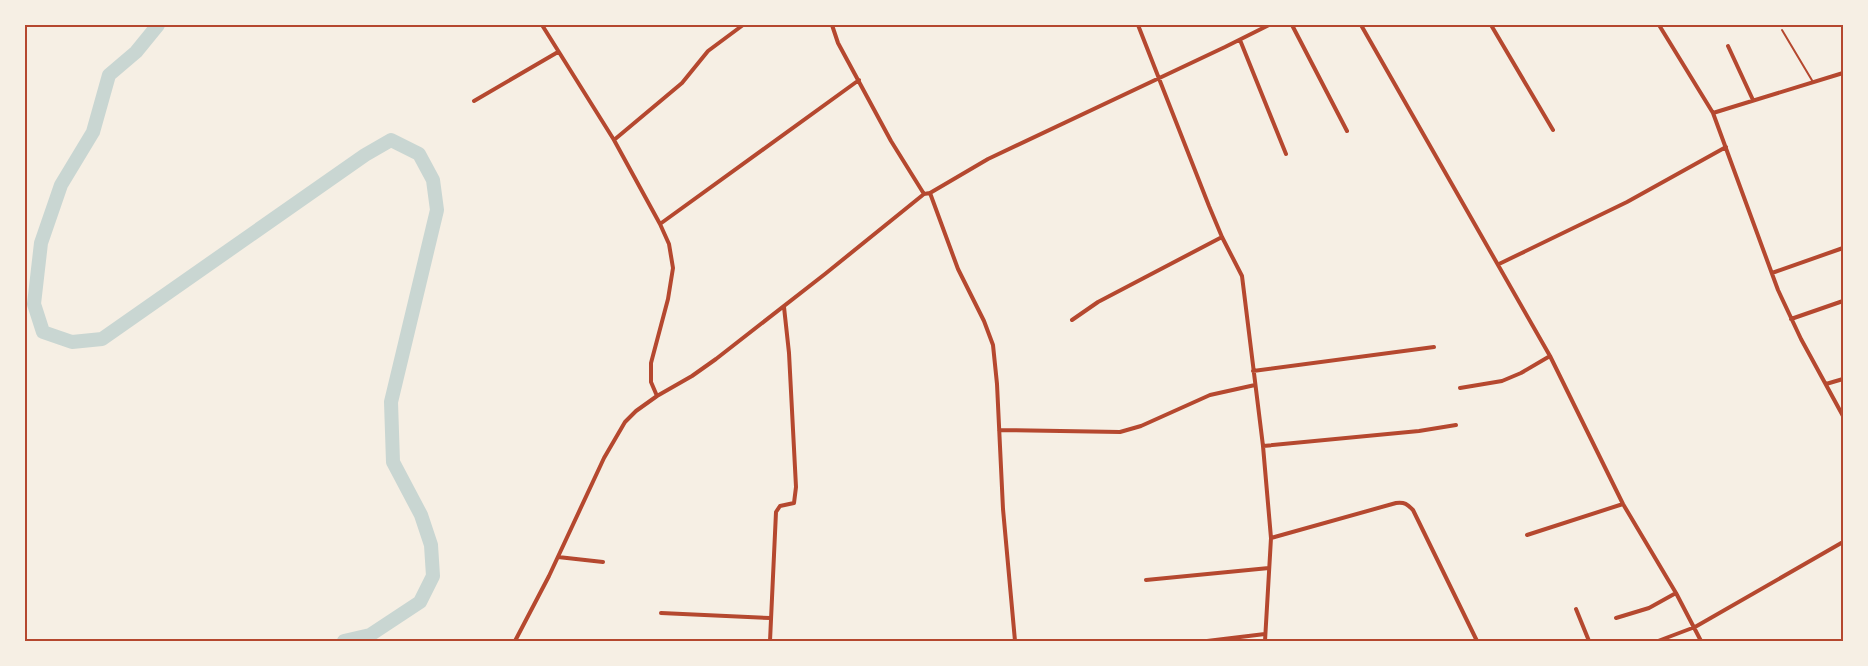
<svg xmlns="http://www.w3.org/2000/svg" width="1868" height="666" viewBox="0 0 1868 666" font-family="Literata,serif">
  <rect width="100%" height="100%" fill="#f6efe4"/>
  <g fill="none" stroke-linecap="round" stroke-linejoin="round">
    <path stroke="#c9d6d2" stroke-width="14" d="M158,25L136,52L109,75L93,132L61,185L41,243L34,304L43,332L72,342L102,339L365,155L391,140L419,154L433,180L437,210L391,402L393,462L421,515L431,545L433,576L420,602L370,635L344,641"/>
    <path stroke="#b5482f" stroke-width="2" d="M1782,30L1813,82"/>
    <path stroke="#b5482f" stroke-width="4" d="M542,25L614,140L660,224L669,244L673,268L668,299L651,363V382L657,396
      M832,25L838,43L891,141L924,194
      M1138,25L1209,206L1222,237L1242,276L1263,446L1271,538L1265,641
      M1292,25L1347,131
      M1361,25L1550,356L1623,504L1676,593L1701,641
      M1491,25L1553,130
      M1659,25L1713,113L1778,290L1801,339L1843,416
      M1240,40L1286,154
      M1728,46L1753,100
      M474,101L558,52
      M1713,113L1843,73
      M614,140L682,83L708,51L743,25
      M930,193L958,269L984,321L993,345L997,384L1003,509L1015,641
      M660,224L859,80
      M1499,264L1627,202L1726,147
      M1772,273L1843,248
      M1791,319L1843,301
      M1072,320L1098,302L1222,237
      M1253,371L1434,347
      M1826,384L1843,379
      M1460,388L1502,381L1521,373L1550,356
      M999,430L1120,432L1141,426L1210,395L1255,385
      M1263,446L1419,431L1456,425
      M1527,535L1623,504
      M1271,538L1396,503C1405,502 1407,504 1413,510L1477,641
      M558,557L603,562
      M1146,580L1269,568
      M1576,609L1589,641
      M661,613L770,618
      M1616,618L1649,608L1676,593
      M515,641L549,576L604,458L625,422L636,411L657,396L692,376L716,359L825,274L924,194L930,193L988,159L1225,47L1269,25
      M770,641L776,512L780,506L794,503L796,487L789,353L784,307
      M1207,641L1265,634
      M1658,641L1695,627L1843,542"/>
  </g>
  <rect width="1868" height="666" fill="none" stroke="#f6efe4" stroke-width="52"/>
  <rect x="26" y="26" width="1816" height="614" fill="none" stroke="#b5482f" stroke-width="2"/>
</svg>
